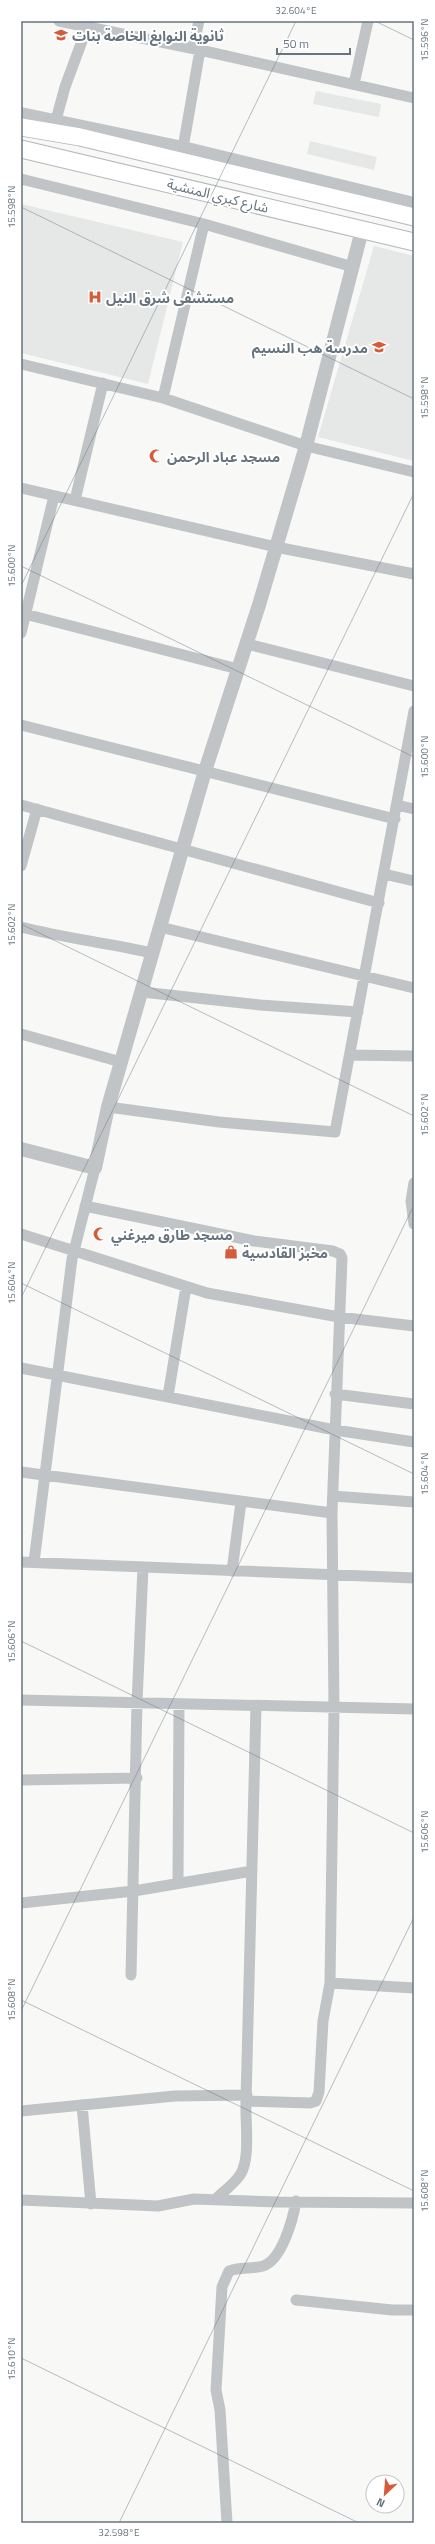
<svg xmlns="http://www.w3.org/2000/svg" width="435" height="2544" viewBox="0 0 435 2544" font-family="'Titillium Web','Noto Sans Arabic',sans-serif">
  <rect width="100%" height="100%" fill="#f8f8f6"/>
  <path fill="#e6e7e7" d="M316,91L381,104L379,117L313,104Z
    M310,141L377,157L374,170L307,154Z
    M21,204L183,242L148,384L21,353Z
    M374,246L414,256V461L318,437Z"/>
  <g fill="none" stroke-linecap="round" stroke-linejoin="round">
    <g stroke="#b4b8bc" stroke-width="19">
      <path id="primary" d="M21,127L80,137L414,217
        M21,149L414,242"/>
    </g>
    <path stroke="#c0c4c7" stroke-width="11" d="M59,21L200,50L414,98
      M193,48L199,21
      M354,84L368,21
      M56,120L65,87L89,22
      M183,148L200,50
      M21,179L204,224L353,267
      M21,364L163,398L306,446L414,472
      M163,398L204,224
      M21,488L276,547L414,574
      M75,500L103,383
      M21,613L238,669
      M21,633L54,496
      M247,644L414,686
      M21,725L395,819
      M21,805L379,903
      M397,805L414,809
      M21,866L37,809
      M384,874L414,881
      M21,927C64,938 108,943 152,953
      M160,927L414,988
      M142,992L260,1005L358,1012
      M21,1034L121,1062
      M351,1055L414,1056
      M108,1107L219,1122L335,1132L414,711
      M414,1183L411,1201L414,1224
      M85,1206L254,1241L333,1251L340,1254L342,1258L332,1513L334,1708L330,1983L323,2021L319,2092L316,2101L310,2103L246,2101C245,2121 251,2159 240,2175C234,2184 224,2191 216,2199
      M21,1234L207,1293L339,1317L414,1326
      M21,1368L335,1430L414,1442
      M335,1394L414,1404
      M168,1396L186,1287
      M21,1472L332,1513
      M333,1496L414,1502
      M21,1562L414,1578
      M34,1562L72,1259L95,1168
      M232,1571L241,1502
      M21,1700L414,1709
      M21,1780L137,1778
      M178,1883L179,1704
      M21,1903L134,1891L252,1871
      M131,1975L137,1703L143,1567
      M330,1983L414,1988
      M246,2101L256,1706
      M82,2105L91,2204
      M21,2111L175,2096L247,2095
      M21,2200L158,2206L194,2199L278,2202L414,2203
      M296,2300L392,2310H414
      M227,2523L220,2410L216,2390L222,2287L229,2271C239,2267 251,2269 263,2266C282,2260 293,2219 296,2201"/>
    <path stroke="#c0c4c7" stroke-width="14" d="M21,114L183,148L414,204
      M21,1149L95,1168L108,1107L205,771L259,605L306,446L362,230"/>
    <use href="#primary" stroke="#fff" stroke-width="17"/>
  </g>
  <path fill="none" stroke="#66747f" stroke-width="1" stroke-opacity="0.45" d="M375,21L414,40M21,207L414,399M21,566L414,757M21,586L296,21M21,924L414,1116M21,1283L414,1474M21,1298L414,493M21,1641L414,1833M21,2000L414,2191M21,2011L414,1205M21,2358L359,2523M119,2523L414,1917"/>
  <defs>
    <g id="school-bare" transform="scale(1.08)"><path d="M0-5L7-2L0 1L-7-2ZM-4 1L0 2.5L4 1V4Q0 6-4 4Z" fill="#d55b3a" stroke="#fff" stroke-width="2.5" paint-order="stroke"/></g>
    <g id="hospital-bare" transform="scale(1.08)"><path d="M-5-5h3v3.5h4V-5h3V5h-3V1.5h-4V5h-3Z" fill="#d55b3a" stroke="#fff" stroke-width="2.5" paint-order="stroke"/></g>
    <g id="mosque-bare" transform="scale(1.08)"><path d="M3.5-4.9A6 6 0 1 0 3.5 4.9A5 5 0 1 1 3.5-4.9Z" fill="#d55b3a" stroke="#fff" stroke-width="2.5" paint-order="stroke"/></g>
    <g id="shop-bare" transform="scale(1.08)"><path d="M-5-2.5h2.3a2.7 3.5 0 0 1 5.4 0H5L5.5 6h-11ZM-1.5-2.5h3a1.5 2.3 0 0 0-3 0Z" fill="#d55b3a" stroke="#fff" stroke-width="2.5" paint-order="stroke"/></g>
  </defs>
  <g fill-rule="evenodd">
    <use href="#school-bare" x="61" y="35"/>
    <use href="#hospital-bare" x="95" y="297"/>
    <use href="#school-bare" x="379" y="347"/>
    <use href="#mosque-bare" x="156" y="456"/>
    <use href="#mosque-bare" x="100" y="1234"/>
    <use href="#shop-bare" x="231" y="1252"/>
  </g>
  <g text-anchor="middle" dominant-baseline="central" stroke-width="4" stroke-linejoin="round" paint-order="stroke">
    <g font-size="14" font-weight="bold" fill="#66747f" stroke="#fff" text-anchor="start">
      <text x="72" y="35">ثانوية النوابغ الخاصة بنات</text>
      <text x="106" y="297">مستشفى شرق النيل</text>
      <text x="368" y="347" text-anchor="end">مدرسة هب النسيم</text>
      <text x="167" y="456">مسجد عباد الرحمن</text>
      <text x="111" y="1234">مسجد طارق ميرغني</text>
      <text x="242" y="1252">مخبز القادسية</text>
    </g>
    <g font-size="14" fill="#66747f" stroke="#fff">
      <text transform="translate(218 195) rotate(14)">شارع كبري المنشية</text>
    </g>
  </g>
  <rect width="435" height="2544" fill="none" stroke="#ffffff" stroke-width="44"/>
  <g transform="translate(385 2494) rotate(206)"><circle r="19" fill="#ffffff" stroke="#c2c7cc"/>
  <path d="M0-3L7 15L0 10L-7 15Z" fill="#d55b3a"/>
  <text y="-6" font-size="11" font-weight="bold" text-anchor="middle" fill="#66747f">N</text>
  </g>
  <path d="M277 48v6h73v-6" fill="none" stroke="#66747f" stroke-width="2"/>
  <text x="283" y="48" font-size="12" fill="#66747f" stroke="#ffffff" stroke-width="3" paint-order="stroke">50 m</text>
  <rect x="22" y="22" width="391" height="2500" fill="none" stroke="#66747f" stroke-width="1.5"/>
  <g font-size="10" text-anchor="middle" fill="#66747f">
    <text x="296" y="14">32.604°E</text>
    <text transform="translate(424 40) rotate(-90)" y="4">15.596°N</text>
    <text transform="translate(11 207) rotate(-90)" y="4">15.598°N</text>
    <text transform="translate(424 398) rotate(-90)" y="4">15.598°N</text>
    <text transform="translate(11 566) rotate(-90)" y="4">15.600°N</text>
    <text transform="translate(424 757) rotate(-90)" y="4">15.600°N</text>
    <text transform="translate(11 925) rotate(-90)" y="4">15.602°N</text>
    <text transform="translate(424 1115) rotate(-90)" y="4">15.602°N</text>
    <text transform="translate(11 1283) rotate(-90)" y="4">15.604°N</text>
    <text transform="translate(424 1474) rotate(-90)" y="4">15.604°N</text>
    <text transform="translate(11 1642) rotate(-90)" y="4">15.606°N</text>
    <text transform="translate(424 1832) rotate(-90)" y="4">15.606°N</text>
    <text transform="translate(11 2000) rotate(-90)" y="4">15.608°N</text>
    <text transform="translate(424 2191) rotate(-90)" y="4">15.608°N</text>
    <text transform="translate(11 2359) rotate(-90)" y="4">15.610°N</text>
    <text x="119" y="2536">32.598°E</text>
  </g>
</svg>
